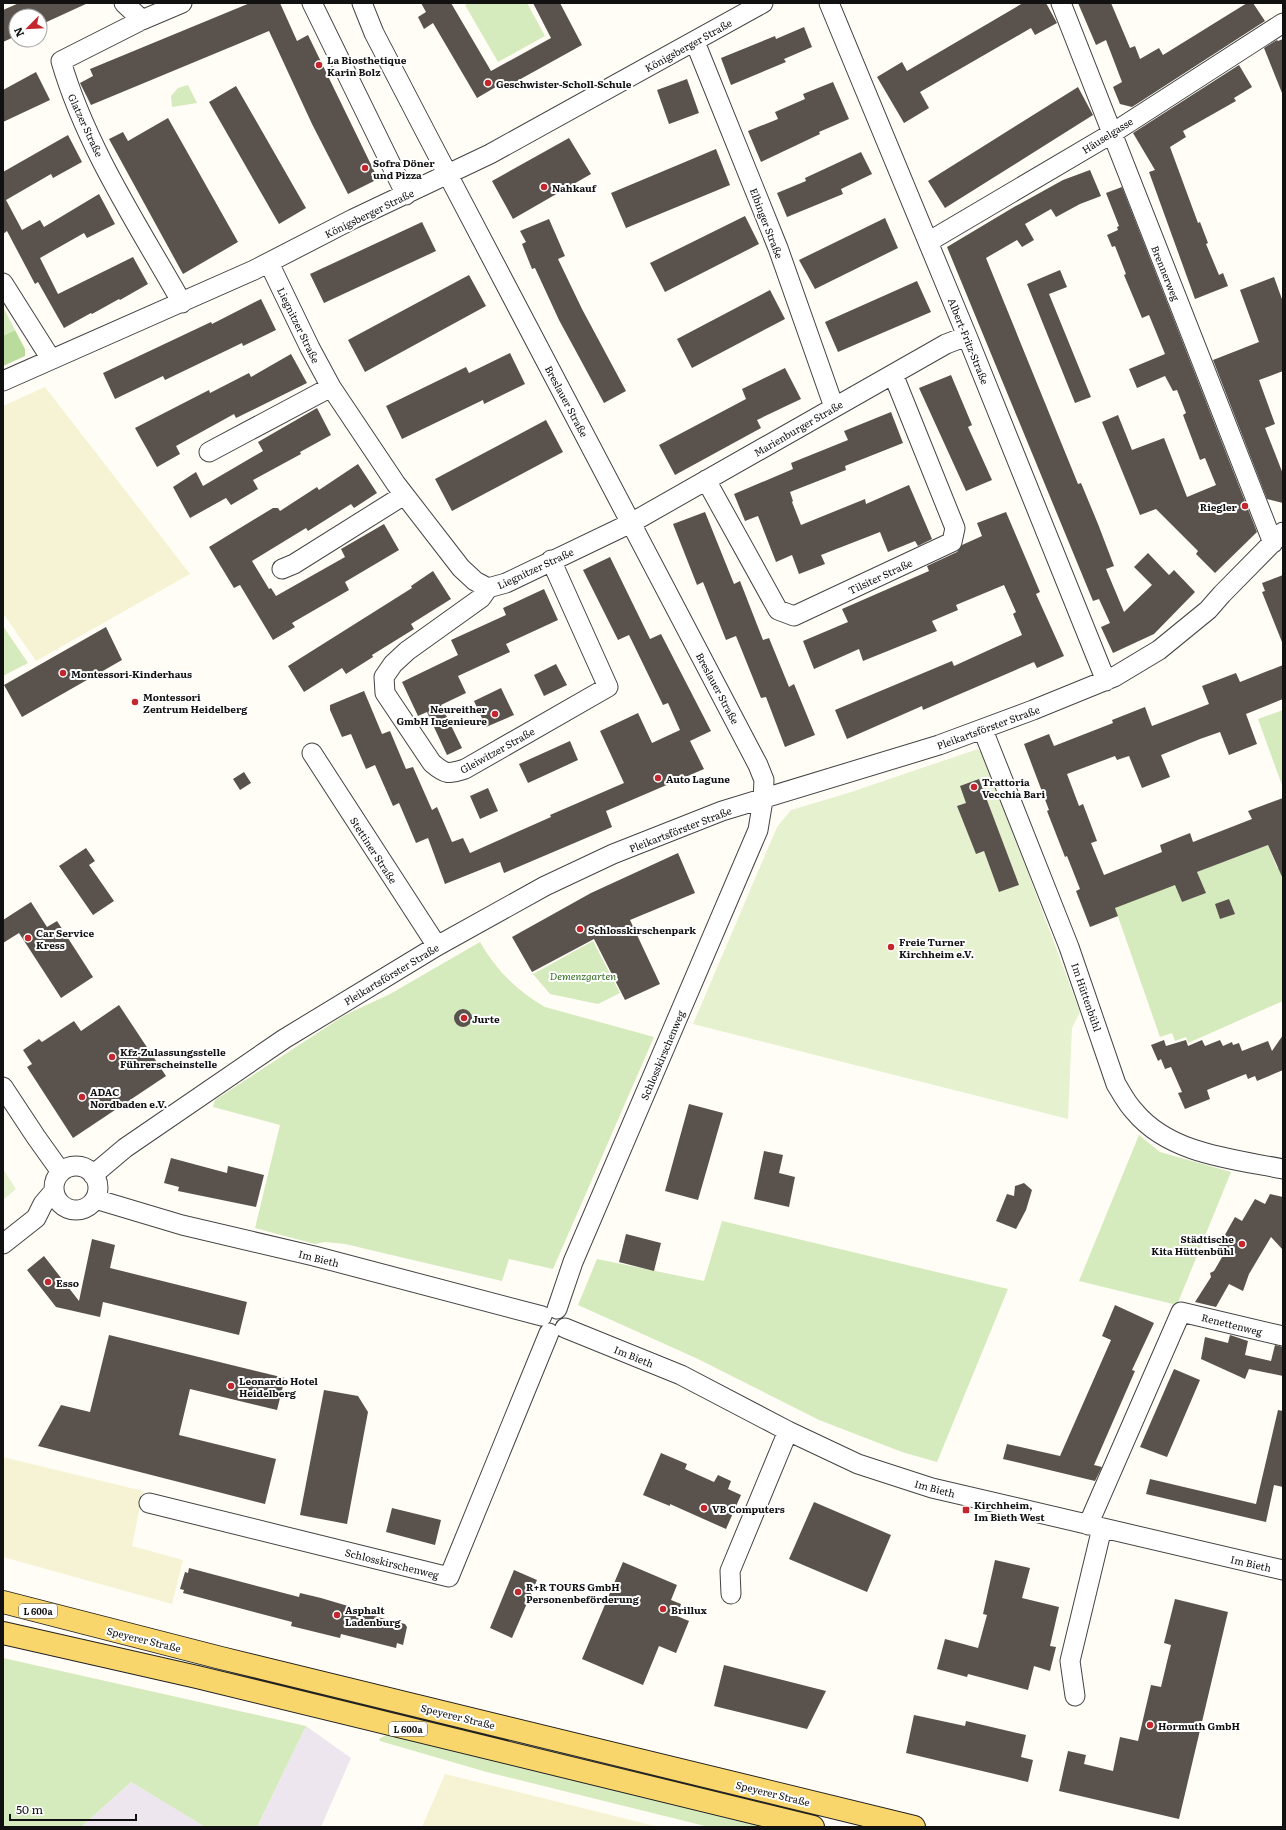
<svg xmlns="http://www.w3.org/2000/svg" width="1286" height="1830" viewBox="0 0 1286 1830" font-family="Literata,serif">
  <rect width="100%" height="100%" fill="#fffdf5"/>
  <path fill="#eee6ef" d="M306,1726L351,1758L321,1827H257Z
    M131,1782L205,1827H81Z"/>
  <path fill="#f6f3d4" d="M45,387L190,574L36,661L3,613V406Z
    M3,1457L143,1491L132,1546L183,1560L172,1604L3,1557Z
    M445,1774L659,1827H422Z"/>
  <path fill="#d5ebbd" d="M468,3H527L545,36L498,62L465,5Z
    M188,85L197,103L172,107L171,96L178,88Z
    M3,307L15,330L3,336Z
    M3,626L28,663L3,676Z
    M1283,710V788L1258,719Z
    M1268,845L1277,868L1283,866V1001L1188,1043L1186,1037L1175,1041L1172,1033L1160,1037L1115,908L1173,879L1182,902L1205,893L1197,872Z
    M593,941L620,993L598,1004L550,994L533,974Z
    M480,942C496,970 517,991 545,1007L654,1037L553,1269L509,1259L502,1281L345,1244L325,1242L315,1244L255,1228L280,1125L213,1107L215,1100L345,1015L390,994Z
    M1139,1135L1160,1152L1231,1172L1177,1305L1079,1281Z
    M722,1221L1008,1289L937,1462L902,1452L819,1420L698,1359L578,1305L597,1259L704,1281Z
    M3,1658L306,1726L257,1827H205L131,1782L81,1827H3Z
    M388,1734L779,1827H709L483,1771L380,1741L379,1739Z"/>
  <path fill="#b9dc9c" d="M15,330L25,349V356L3,366V336Z"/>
  <path fill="#e6f2cf" d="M978,749L984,755L1080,1012L1072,1028L1068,1119L693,1024L777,827L791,810L848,793Z
    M3,1169L16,1189L3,1200Z"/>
  <path fill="#5a524d" d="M19,3H88L40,25V16H16V36L3,42V10Z
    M250,3H280L297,41L308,35L378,179L348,194L312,124L269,31L91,105L80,83L93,76L90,69Z
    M421,3H451L491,71L551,38L533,3H560L582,45L508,86L506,81L477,98L433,23L424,29L418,17L426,12Z
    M1023,3H1046L1057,23L1035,35L1031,28L920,92L929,108L904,123L877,77L902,62L907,71Z
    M1078,3H1111L1130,48L1135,46L1140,59L1159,48L1163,55L1247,3H1253L1265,21L1132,107L1120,104L1113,87L1122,82L1106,40L1096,45Z
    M804,27L812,47L784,59L786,62L731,85L721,58L775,36L776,39Z
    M1283,39V93H1282L1264,48L1277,40L1278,41Z
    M1239,65L1252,87L1234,98L1236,101L1183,131L1186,137L1170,147L1198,223L1200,222L1208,243L1206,244L1219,275L1223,273L1228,286L1195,299L1149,172L1155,170L1133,133Z
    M36,72L50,100L3,122V90Z
    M687,79L699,113L669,124L657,90Z
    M833,82L849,119L819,132L820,134L761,162L748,131L778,119L775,112L805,99L803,94Z
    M236,86L306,208L279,224L209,102Z
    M1078,87L1093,115L945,208L928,181Z
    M168,118L238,242L183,274L109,139L123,132L128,141Z
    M68,135L82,162L53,178L51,174L6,200L22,230L40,220L44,227L99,194L115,224L87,238L84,233L40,258L58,294L133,257L148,284L120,300L119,299L92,314L91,313L64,328L38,282L35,284L7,231L3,234V172Z
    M569,138L591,174L513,219L492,181Z
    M716,149L730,185L626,228L611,193Z
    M861,152L872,174L841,189L843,194L787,217L777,193L806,181L805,178Z
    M1090,170L1101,196L1080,204L1056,217L1051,209L1025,224L1034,240L1022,247L1017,240L986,258L1078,484L1081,483L1098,524L1114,566L1106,569L1124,612L1152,585L1134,567L1148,553L1169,575L1174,570L1195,592L1154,634L1113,653L1101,627L1110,623L1099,599L1093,601L947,247L1014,207L1063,180Z
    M1122,187L1257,532L1215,573L1196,554L1198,551L1156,509L1140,515L1102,422L1118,415L1132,450L1164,438L1187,497L1216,485L1205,458L1200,460L1183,415L1186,413L1177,390L1173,391L1165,376L1137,388L1129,369L1165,354L1149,315L1142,318L1124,275L1126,274L1115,246L1112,247L1107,235L1118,230L1117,227L1119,226L1106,193Z
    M745,216L759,244L665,292L650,263Z
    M885,218L898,248L815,289L799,260Z
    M549,219L565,256L558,259L582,309L626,391L604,403L559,320L535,268L532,269L522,244L526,242L520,231Z
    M422,222L436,251L324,303L310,274Z
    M1060,270L1067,287L1049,294L1091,397L1075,403L1027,284Z
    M469,275L486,306L365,372L348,340Z
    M1274,277L1283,302V371L1259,380L1275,424L1265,428L1283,474V503L1267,499L1213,360L1259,342L1240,290Z
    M917,281L931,312L838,352L825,322Z
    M770,290L785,319L692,368L677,339Z
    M261,299L276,330L243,346L242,343L165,380L163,376L115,399L103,373L211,322L212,324Z
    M510,353L525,384L484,404L483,400L402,439L386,406L466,367L469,373Z
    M291,354L307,383L236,418L234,414L176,446L180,454L157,467L135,428L209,390L210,393L249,373L251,377Z
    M785,368L801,399L757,420L761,428L675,475L659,445L746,399L742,389Z
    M951,375L972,425L968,427L992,480L966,491L919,388Z
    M317,408L331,435L300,452L301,454L253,480L258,489L231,505L226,498L190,518L173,487L196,472L203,486L263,451L258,442Z
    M891,412L903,443L845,466L846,470L790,492L793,501L792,502L801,525L865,499L866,504L909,485L932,539L918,546L915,541L888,552L880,532L821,555L825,564L799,574L792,555L776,562L758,516L745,521L734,494L793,469L791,463L848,440L844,431Z
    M546,420L563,452L452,511L435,479Z
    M358,464L377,493L354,508L351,504L308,531L306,528L252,561L269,589L271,588L276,596L345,557L341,549L384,524L399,550L345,582L349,590L292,623L295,627L273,640L240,585L234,588L209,547L273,508H278L280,511L317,487L319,490Z
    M705,512L734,584L740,581L763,640L769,638L789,687L794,684L815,735L785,747L766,697L761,698L736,636L726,640L703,582L697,585L673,524Z
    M1006,512L1040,592L1036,594L1064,656L1037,668L1034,662L923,710L922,706L847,739L835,710L952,661L954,666L1022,635L1013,614L1016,612L1004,585L956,605L958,610L932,621L937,631L863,661L859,649L814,669L803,641L848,622L842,609L929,571L927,566L957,552L962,545L982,536L977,523Z
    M610,557L650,639L661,634L711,731L690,741L704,769L606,811L612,827L504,873L500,862L445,884L428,838L416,843L399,803L393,806L375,765L366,769L351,734L342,737L330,710V705L364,691L382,734L390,731L406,769L413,767L432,810L437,807L452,842L463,838L470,853L551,817L550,815L624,783L600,731L638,713L652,743L680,730L668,703L663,705L629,635L618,640L583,570Z
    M433,571L451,599L411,624L414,629L372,655L373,657L346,674L342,668L304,692L288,666L412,588L411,586Z
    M1283,575V642H1282L1262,592L1265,591L1262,583Z
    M544,589L558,620L506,644L510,652L458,676L466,693L441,705L462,748L447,755L427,712L418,716L402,682L458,655L451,640L506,615L503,608Z
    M106,627L122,660L22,717L4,685Z
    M556,664L567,685L544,696L534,675Z
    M1283,665V699L1246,714L1257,744L1229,755L1220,732L1200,739L1161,755L1170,777L1142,788L1129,756L1117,760L1115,756L1067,774L1079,806L1083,804L1097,841L1091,843L1104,875L1162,852L1160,845L1190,833L1193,842L1252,819L1248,811L1283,798V879L1268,845L1197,872L1206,893L1182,902L1175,885L1115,908L1118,916L1090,927L1076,891L1080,889L1067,856L1065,857L1047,811L1049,810L1024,744L1049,734L1054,746L1113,723L1112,720L1145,707L1152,726L1209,704L1202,686L1236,673L1240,682Z
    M501,688L514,715L486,727L474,701Z
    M570,741L578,760L528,783L519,764Z
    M244,772L251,783L240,790L233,779Z
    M979,779L1019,885L999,892L984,851L976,854L957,806L966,803L960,786Z
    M488,788L498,811L480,819L470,796Z
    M86,848L95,861L89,865L114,901L93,915L59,866Z
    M678,853L695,893L630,920L660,984L625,1000L594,939L532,972L512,937L591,893Z
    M1229,899L1235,914L1220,919L1215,904Z
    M31,902L47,927L57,921L93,977L61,998L19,933L3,943V920Z
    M119,1005L166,1076L73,1138L27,1067L32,1064L23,1050L39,1039L42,1042L74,1021L81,1031Z
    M454 1018a9 9 0 1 1 18 0a9 9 0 1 1-18 0Z
    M1283,1035V1070L1257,1081L1255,1076L1248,1079L1246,1074L1236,1078L1207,1090L1210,1099L1185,1109L1178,1093L1182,1092L1171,1067L1165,1069L1161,1059L1158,1061L1151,1045L1164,1040L1166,1046L1186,1040L1188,1046L1202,1040L1205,1046L1220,1040L1223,1046L1232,1042L1233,1045L1239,1043L1242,1051L1268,1041L1272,1051Z
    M689,1104L723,1113L698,1200L665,1191Z
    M764,1151L783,1155L779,1173L795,1177L789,1207L754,1199Z
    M171,1158L227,1173L228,1166L264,1175L256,1207L178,1191L179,1187L164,1183Z
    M1024,1183L1032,1190L1026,1210L1016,1229L996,1221L1007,1194L1014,1196L1015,1186Z
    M1270,1194L1283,1197V1250L1271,1237L1249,1274L1243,1291L1229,1284L1216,1307L1195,1302L1211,1277L1210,1273L1214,1271L1225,1252L1218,1247L1235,1217L1242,1221L1255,1199L1265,1204Z
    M626,1234L661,1243L654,1271L619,1262Z
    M92,1239L115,1245L110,1268L247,1302L239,1335L103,1302L100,1317L56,1307L27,1270L44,1256L79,1301Z
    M1115,1305L1154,1323L1132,1370L1135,1371L1094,1465L1102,1467L1095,1481L1003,1459L1007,1444L1060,1456L1111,1340L1102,1336Z
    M109,1335L285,1378L277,1410L190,1389L179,1435L276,1459L265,1504L38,1446L61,1405L90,1412Z
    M1230,1335L1248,1341L1245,1355L1271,1361L1275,1345L1283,1347V1376L1249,1369L1245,1379L1201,1359L1205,1337L1228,1343Z
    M1174,1369L1200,1380L1167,1457L1140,1447Z
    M324,1390L358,1396L368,1412L347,1524L300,1515Z
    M1278,1410L1283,1411V1487L1274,1485L1266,1522L1146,1494L1150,1479L1256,1504Z
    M661,1453L687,1464L685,1469L714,1482L718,1475L731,1481L728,1489L741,1495L726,1529L670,1504V1506L643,1495Z
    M814,1502L891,1535L867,1592L789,1559Z
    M392,1508L441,1520L435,1545L386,1532Z
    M995,1560L1030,1568L1022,1598L1059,1607L1050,1646L1056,1647L1050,1671L1034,1666L1028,1690L968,1674L967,1677L937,1669L945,1639L978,1648L987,1615L983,1614Z
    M623,1562L677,1585L671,1600L681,1604L677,1616L689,1621L676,1653L659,1646L643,1685L582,1659Z
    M189,1568L299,1597L300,1593L321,1598L348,1606L347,1609L405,1624L407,1627L403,1645L397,1643L396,1648L341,1634L340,1638L291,1626L292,1622L183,1593L184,1590L180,1589L185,1572L188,1573Z
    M514,1570L537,1580L512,1638L490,1628Z
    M1175,1599L1228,1612L1179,1819L1059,1791L1068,1751L1086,1755L1084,1764L1113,1771L1120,1737L1138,1741L1151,1685L1161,1687L1171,1645L1164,1643Z
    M724,1665L826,1691L807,1729L714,1706Z
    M914,1715L965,1726L966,1721L1026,1735L1021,1757L1033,1760L1028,1782L906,1753Z"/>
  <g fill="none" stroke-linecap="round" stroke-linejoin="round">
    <g stroke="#444" stroke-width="21">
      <path id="minor" d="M124,3L142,20
        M182,3L142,20L61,61C86,147 138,225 182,303
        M312,3L406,195
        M362,3L374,33L426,133L758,765L764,780L763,800L758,830L573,1262L557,1309
        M829,3L967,336L1106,681
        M1061,3L1273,543
        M695,42L778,248L834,407
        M928,242L1111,134L1283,23
        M269,263L310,348L331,387L396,484L461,568L475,581L488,588L506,583L631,523L946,344L967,336
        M3,283L51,359
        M3,381L254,270L353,219L490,154L763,3
        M209,452L331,387
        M706,480L778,610L794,616L952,542L955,528L893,374
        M282,569L294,564L404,495
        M488,588L481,598L407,651L393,664L384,677L385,693L432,763C446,775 448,774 465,769L608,687L551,560
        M983,730L1069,947L1116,1084C1122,1094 1127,1104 1135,1112C1170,1154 1233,1159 1283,1169
        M312,753L437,946
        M3,1087L36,1137L61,1172
        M54 1188a22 22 0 1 1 44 0a22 22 0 1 1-44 0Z
        M93,1175L125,1148L284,1039L437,946L545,886L613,854L722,811L939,745L1033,710L1114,677L1159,650L1208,610L1222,594L1283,532
        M95,1199L182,1225L314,1256L542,1316
        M3,1244L36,1218L43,1204L54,1191
        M565,1328L681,1375L788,1431L858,1464L932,1488L1283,1570
        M149,1503L449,1577L549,1333
        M1088,1525L1181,1312L1283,1336
        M731,1594L730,1571L788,1431
        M1075,1696L1070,1661L1102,1528"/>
    </g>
    <g stroke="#222" stroke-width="24">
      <path id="major" d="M3,1602L221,1658L914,1827
        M3,1633L197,1677L813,1827"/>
    </g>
    <use href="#minor" stroke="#fff" stroke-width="19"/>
    <use href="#major" stroke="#f9d66b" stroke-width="22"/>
  </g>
  <g fill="#c4262e" stroke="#fff" stroke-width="1.5">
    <circle cx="319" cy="65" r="4"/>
    <circle cx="488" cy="83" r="4"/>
    <circle cx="365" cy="168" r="4"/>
    <circle cx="544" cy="187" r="4"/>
    <circle cx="1245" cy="506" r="4"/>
    <circle cx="63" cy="673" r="4"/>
    <circle cx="135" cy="702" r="4"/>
    <circle cx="495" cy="714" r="4"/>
    <circle cx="658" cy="778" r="4"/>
    <circle cx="974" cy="787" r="4"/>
    <circle cx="580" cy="929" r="4"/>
    <circle cx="28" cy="938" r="4"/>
    <circle cx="891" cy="947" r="4"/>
    <circle cx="464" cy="1018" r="4"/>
    <circle cx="112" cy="1057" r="4"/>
    <circle cx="82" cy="1097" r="4"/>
    <circle cx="1242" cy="1244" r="4"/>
    <circle cx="48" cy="1282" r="4"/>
    <circle cx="231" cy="1386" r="4"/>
    <circle cx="704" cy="1508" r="4"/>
    <rect x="962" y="1506" width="8" height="8" rx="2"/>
    <circle cx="518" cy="1592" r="4"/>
    <circle cx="663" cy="1609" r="4"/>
    <circle cx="337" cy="1615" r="4"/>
    <circle cx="1150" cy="1725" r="4"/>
  </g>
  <g text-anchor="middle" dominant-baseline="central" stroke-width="4" stroke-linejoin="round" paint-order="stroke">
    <g fill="#fff" stroke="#585858" stroke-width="1">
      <rect x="19" y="1604" width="38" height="14" rx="3"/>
      <rect x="389" y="1722" width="38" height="14" rx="3"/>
    </g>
    <g font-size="9" font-weight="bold" fill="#111">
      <text x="38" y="1611">L 600a</text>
      <text x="408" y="1729">L 600a</text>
    </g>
    <g font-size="10" fill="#111" stroke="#fff">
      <text transform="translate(688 45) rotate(-29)">Königsberger Straße</text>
      <text transform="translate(86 125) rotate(65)">Glatzer Straße</text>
      <text transform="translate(1107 135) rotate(-32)">Häuselgasse</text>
      <text transform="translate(369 213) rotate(-26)">Königsberger Straße</text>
      <text transform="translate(767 223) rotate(69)">Elbinger Straße</text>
      <text transform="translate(1166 273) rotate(68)">Brennerweg</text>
      <text transform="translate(299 325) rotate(64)">Liegnitzer Straße</text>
      <text transform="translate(969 341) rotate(68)">Albert-Fritz-Straße</text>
      <text transform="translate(567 401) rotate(62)">Breslauer Straße</text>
      <text transform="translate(798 428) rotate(-30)">Marienburger Straße</text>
      <text transform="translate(535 568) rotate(-25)">Liegnitzer Straße</text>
      <text transform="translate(880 576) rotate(-25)">Tilsiter Straße</text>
      <text transform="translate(718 688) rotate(62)">Breslauer Straße</text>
      <text transform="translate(988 727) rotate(-20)">Pleikartsförster Straße</text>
      <text transform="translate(497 750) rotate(-29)">Gleiwitzer Straße</text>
      <text transform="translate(680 829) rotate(-21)">Pleikartsförster Straße</text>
      <text transform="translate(374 850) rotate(57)">Stettiner Straße</text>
      <text transform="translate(391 974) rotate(-31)">Pleikartsförster Straße</text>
      <text transform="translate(1087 997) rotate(71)">Im Hüttenbühl</text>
      <text transform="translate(662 1055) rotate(-67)">Schlosskirschenweg</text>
      <text transform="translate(319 1258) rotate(14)">Im Bieth</text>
      <text transform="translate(1232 1324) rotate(14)">Renettenweg</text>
      <text transform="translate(634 1356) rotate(22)">Im Bieth</text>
      <text transform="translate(935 1488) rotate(15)">Im Bieth</text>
      <text transform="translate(392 1563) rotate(14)">Schlosskirschenweg</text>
      <text transform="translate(1251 1563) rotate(13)">Im Bieth</text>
      <text transform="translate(144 1639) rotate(14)">Speyerer Straße</text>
      <text transform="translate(458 1716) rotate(14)">Speyerer Straße</text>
      <text transform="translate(773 1793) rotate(14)">Speyerer Straße</text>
    </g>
    <g font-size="10" font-weight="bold" fill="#111" stroke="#fff" text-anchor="start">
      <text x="327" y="59">La Biosthetique<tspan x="327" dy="12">Karin Bolz</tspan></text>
      <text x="496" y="83">Geschwister-Scholl-Schule</text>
      <text x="373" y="162">Sofra Döner<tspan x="373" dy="12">und Pizza</tspan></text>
      <text x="552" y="187">Nahkauf</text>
      <text x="1237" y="506" text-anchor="end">Riegler</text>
      <text x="71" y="673">Montessori-Kinderhaus</text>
      <text x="143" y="696">Montessori<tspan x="143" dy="12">Zentrum Heidelberg</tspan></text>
      <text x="487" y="708" text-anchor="end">Neureither<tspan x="487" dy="12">GmbH Ingenieure</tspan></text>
      <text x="666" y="778">Auto Lagune</text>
      <text x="982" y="781">Trattoria<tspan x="982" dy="12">Vecchia Bari</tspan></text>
      <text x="588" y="929">Schlosskirschenpark</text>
      <text x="36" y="932">Car Service<tspan x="36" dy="12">Kress</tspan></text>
      <text x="899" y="941">Freie Turner<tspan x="899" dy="12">Kirchheim e.V.</tspan></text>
      <text x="472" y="1018">Jurte</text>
      <text x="120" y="1051">Kfz-Zulassungsstelle<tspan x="120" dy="12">Führerscheinstelle</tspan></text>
      <text x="90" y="1091">ADAC<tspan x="90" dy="12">Nordbaden e.V.</tspan></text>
      <text x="1234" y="1238" text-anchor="end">Städtische<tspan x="1234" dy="12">Kita Hüttenbühl</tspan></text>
      <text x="56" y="1282">Esso</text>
      <text x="239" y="1380">Leonardo Hotel<tspan x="239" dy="12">Heidelberg</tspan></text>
      <text x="974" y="1504">Kirchheim,<tspan x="974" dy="12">Im Bieth West</tspan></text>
      <text x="712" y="1508">VB Computers</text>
      <text x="526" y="1586">R+R TOURS GmbH<tspan x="526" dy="12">Personenbeförderung</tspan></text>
      <text x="345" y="1609">Asphalt<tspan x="345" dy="12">Ladenburg</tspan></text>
      <text x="671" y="1609">Brillux</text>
      <text x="1158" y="1725">Hormuth GmbH</text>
    </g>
    <g font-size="10" font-style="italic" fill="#2f6b1f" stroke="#fff">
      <text x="583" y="975">Demenzgarten</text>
    </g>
  </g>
  <rect width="1286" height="1830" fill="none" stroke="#111111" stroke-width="8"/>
  <g transform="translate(28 28) rotate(246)"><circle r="19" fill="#ffffff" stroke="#a0a0a0"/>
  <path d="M0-3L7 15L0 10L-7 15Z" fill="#c4262e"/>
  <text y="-6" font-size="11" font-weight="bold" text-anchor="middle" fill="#111111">N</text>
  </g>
  <path d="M10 1814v6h126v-6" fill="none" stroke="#111111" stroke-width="2"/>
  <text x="16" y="1814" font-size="12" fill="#111111" stroke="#ffffff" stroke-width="3" paint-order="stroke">50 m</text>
</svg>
